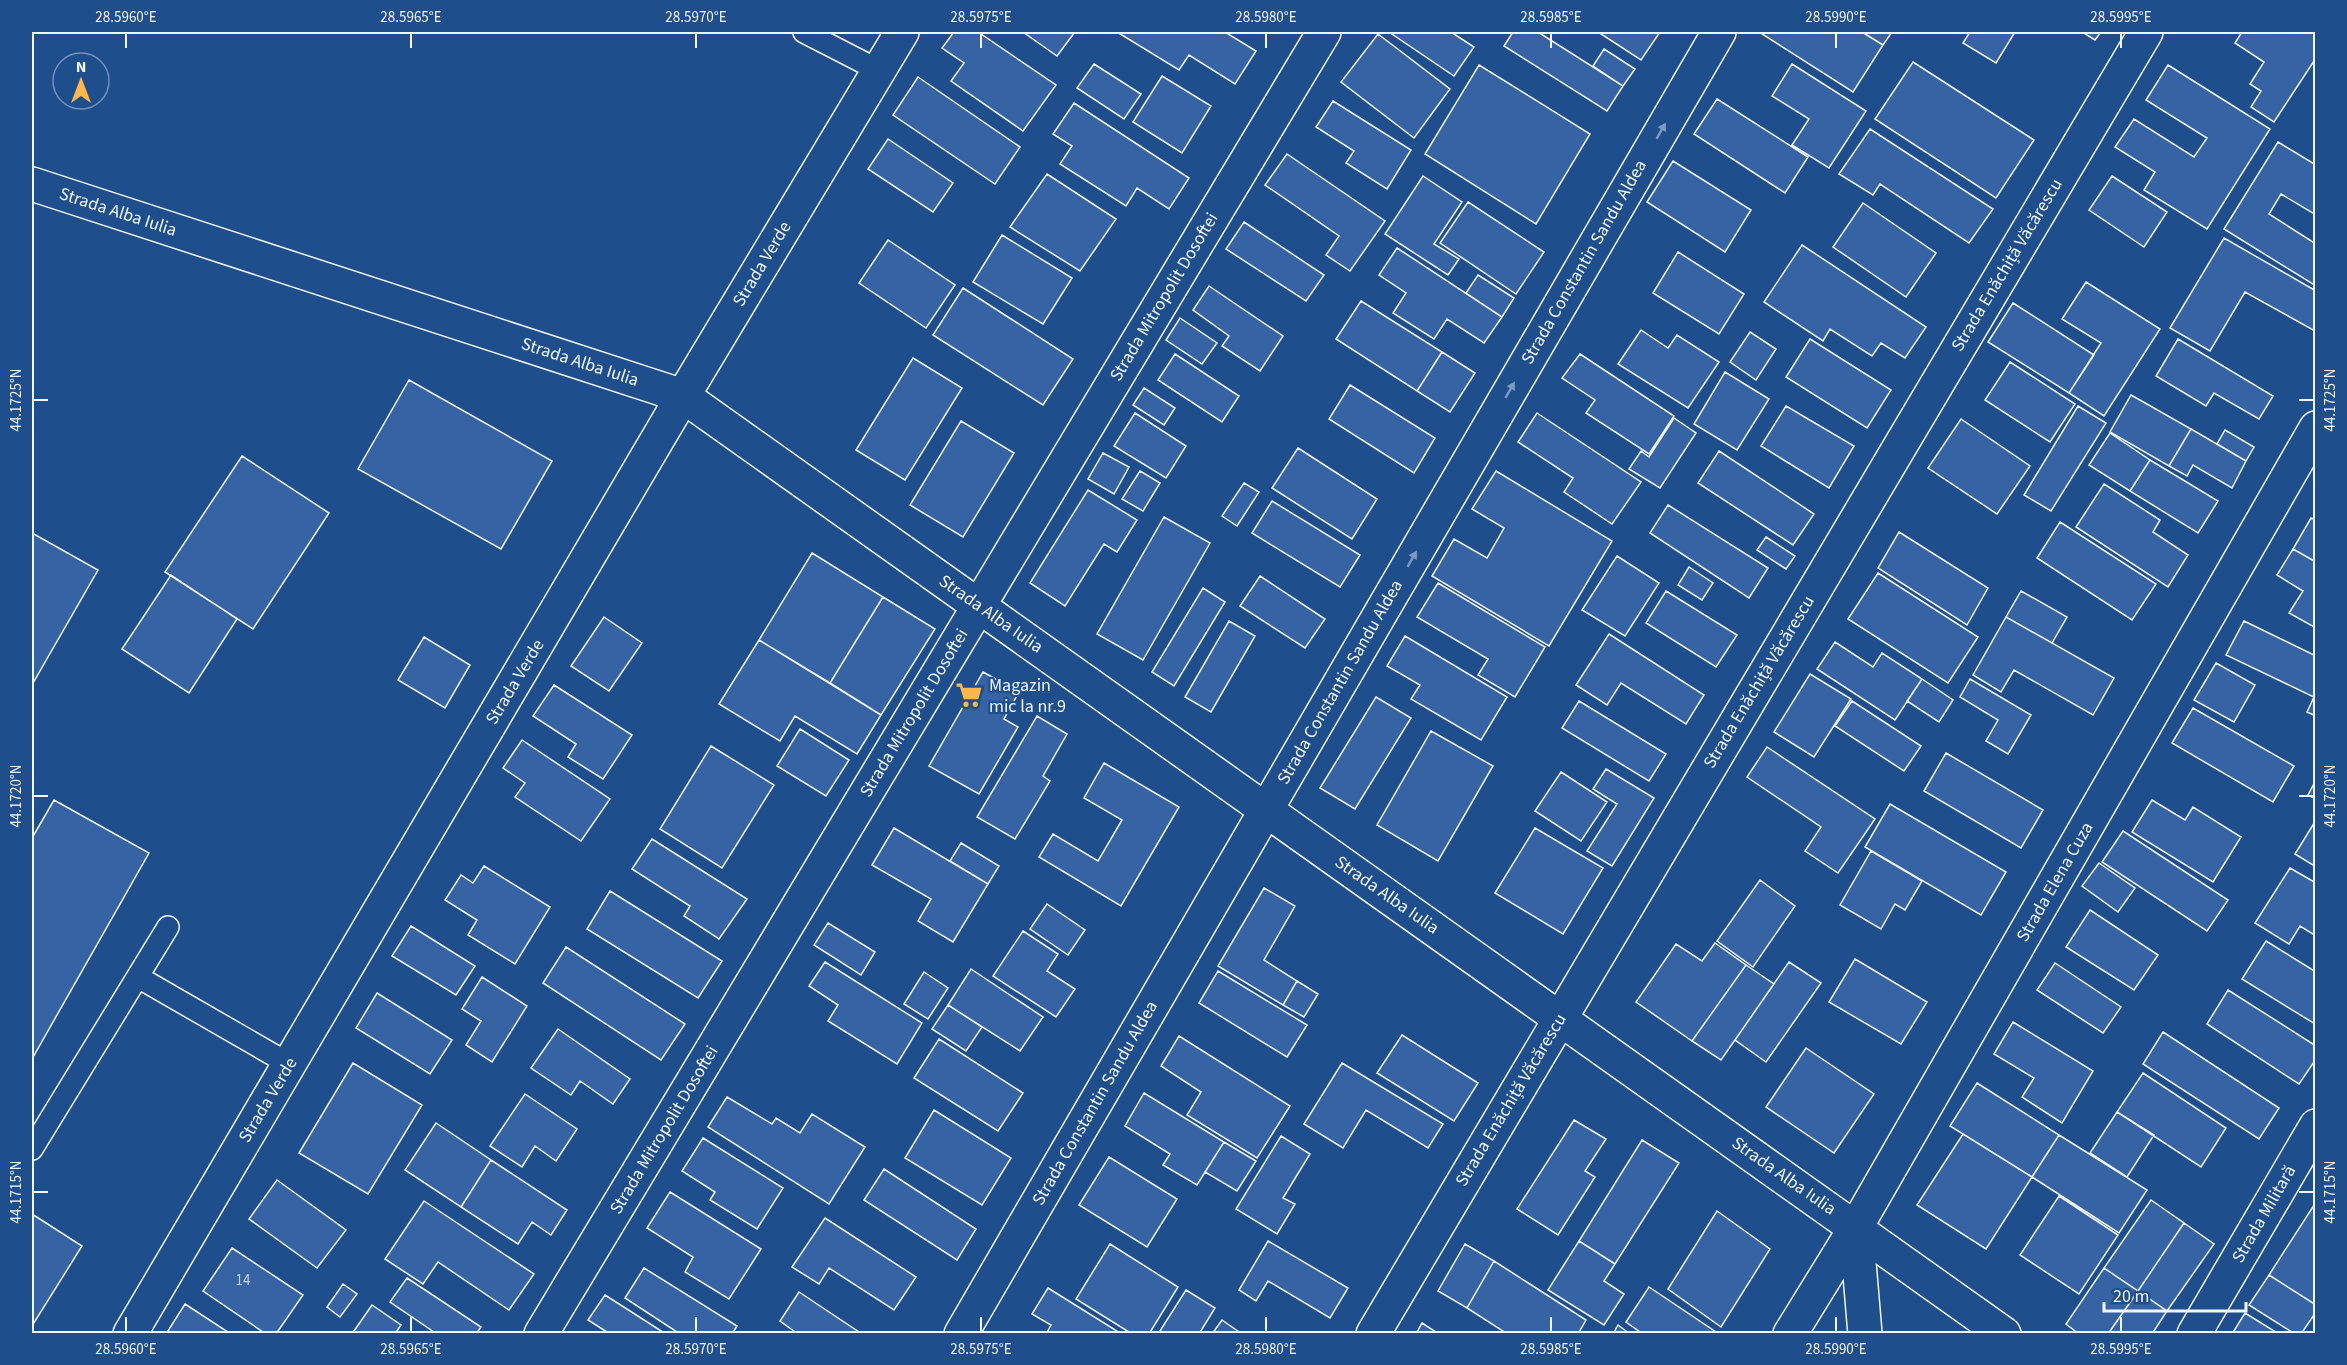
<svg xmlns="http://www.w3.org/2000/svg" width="2347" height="1365" viewBox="0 0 2347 1365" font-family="'Source Sans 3',sans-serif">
  <rect width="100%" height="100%" fill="#1f4e8c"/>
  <path fill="#3563a3" stroke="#f2f6ff" stroke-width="1.5" d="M954,32H978L1056,85L1023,131L951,81L964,63L942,48Z
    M1023,32H1075L1057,56Z
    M1117,32H1225L1256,51L1235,84L1189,55L1179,70Z
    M1389,32H1451L1474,47L1454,76Z
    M1513,32H1538L1623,86L1607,111L1504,46Z
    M1598,32H1660L1641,60Z
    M1759,32H1862L1883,45L1853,92Z
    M1862,32H1892L1883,45Z
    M1970,32H2015L1996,63L1963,43Z
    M2082,32H2101L2095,40Z
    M2242,32H2316V58L2274,122L2251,107L2261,91L2250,84L2264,62L2235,43Z
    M1378,34L1450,89L1414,138L1341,82Z
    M1604,49L1635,69L1623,86L1593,66Z
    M1913,62L2034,140L1996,198L1875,119Z
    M1094,64L1141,94L1124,119L1077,88Z
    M1792,64L1866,111L1829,168L1792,145L1809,119L1772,96Z
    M1479,65L1590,134L1536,224L1425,154Z
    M2168,65L2270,129L2207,229L2144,190L2155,172L2115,147L2134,119L2194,157L2207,138L2146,100Z
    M1162,76L1211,106L1182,153L1133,122Z
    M918,77L1020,147L995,184L893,115Z
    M1717,99L1808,157L1785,193L1694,134Z
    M1333,101L1411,150L1387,189L1346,163L1354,151L1316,127Z
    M1074,103L1189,178L1169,209L1137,188L1126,206L1060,164L1072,146L1053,134Z
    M1870,129L1993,209L1969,243L1880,184L1873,195L1839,174Z
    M888,139L953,183L933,212L868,169Z
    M2278,142L2316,165V215L2281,194L2269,214L2316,244V286L2224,229Z
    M1287,154L1385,221L1350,271L1326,255L1339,236L1265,185Z
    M1673,161L1751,210L1725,252L1647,202Z
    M1047,174L1116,219L1080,271L1010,227Z
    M1423,176L1462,202L1434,244L1459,259L1448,275L1385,234Z
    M2112,176L2167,212L2144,247L2089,210Z
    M1468,202L1544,252L1516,294L1440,243Z
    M1863,203L1936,253L1906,297L1833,247Z
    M1244,222L1324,275L1306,301L1226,249Z
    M1002,235L1072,278L1043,324L973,282Z
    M2224,238L2316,291L2315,331L2245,292L2210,351L2170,328Z
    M888,240L955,285L926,328L859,283Z
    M1802,245L1926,327L1905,358L1881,343L1872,356L1830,329L1823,341L1764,302Z
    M1397,248L1502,317L1484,343L1447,319L1434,339L1393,313L1406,293L1379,275Z
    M1678,252L1744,294L1719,334L1653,293Z
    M1478,275L1514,298L1502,317L1466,293Z
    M2086,282L2160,329L2104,416L2069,393L2101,343L2062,319Z
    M1209,286L1283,336L1260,371L1222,346L1229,336L1193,310Z
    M963,288L1073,359L1043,405L933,335Z
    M1361,301L1442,352L1417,391L1336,339Z
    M2013,303L2094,355L2069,393L1988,342Z
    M1180,318L1217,343L1202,364L1166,340Z
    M1641,330L1668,348L1677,335L1719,362L1688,408L1618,364Z
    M1750,332L1776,349L1756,380L1730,362Z
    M1810,339L1891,390L1867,428L1786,377Z
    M2178,339L2273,396L2259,419L2214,393L2206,406L2156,376Z
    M1442,352L1475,373L1450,412L1417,391Z
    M1175,354L1239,396L1222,422L1158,380Z
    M1580,354L1674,416L1649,454L1586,413L1595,400L1562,378Z
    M913,358L962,388L905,480L856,450Z
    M2010,362L2075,404L2050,442L1985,400Z
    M1725,372L1769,399L1737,450L1694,424Z
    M409,380L552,461L501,549L358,469Z
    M1350,385L1435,438L1414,473L1329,419Z
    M1144,388L1175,408L1164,425L1133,405Z
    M2131,395L2191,429L2169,466L2110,432Z
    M1786,406L1854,446L1829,488L1761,446Z
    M2078,406L2106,423L2051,511L2024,495Z
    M1135,413L1186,446L1166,478L1114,446Z
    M1537,413L1641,482L1612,524L1564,492L1573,478L1518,442Z
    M1674,418L1696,433L1660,488L1629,469L1641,451L1649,457Z
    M1961,419L2030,466L1997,514L1928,468Z
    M961,421L1014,453L963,537L910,505Z
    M2191,429L2246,461L2232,488L2193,465L2187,476L2169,466Z
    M2225,430L2254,447L2246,461L2217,444Z
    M2110,433L2150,460L2130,491L2089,465Z
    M1298,448L1377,499L1352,539L1272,488Z
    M1719,451L1814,514L1793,545L1698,483Z
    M1103,453L1129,467L1114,494L1088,479Z
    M242,456L329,513L253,629L165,572Z
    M2150,460L2218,501L2198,533L2130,491Z
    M1140,471L1160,483L1143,511L1122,499Z
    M1496,471L1612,541L1549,646L1432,576L1454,539L1487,558L1504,528L1472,509Z
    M1244,483L1259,492L1237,526L1222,516Z
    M2104,484L2160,520L2153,532L2188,555L2168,587L2076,527Z
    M1088,490L1137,520L1117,552L1104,544L1065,606L1030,583Z
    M1272,501L1360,555L1340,587L1252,533Z
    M1668,505L1768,568L1749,598L1650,533Z
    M1164,517L1210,543L1143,660L1097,634Z
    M2311,518L2316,520V562L2293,549Z
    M2060,522L2156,584L2132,620L2037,558Z
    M1899,532L1988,588L1967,625L1878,568Z
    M32,533L98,570L33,683L32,682Z
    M1766,537L1795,556L1786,569L1757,550Z
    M2293,549L2316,562V628L2289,613L2303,591L2277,575Z
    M812,553L883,597L830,683L759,640Z
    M1617,556L1659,583L1625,636L1582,610Z
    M1689,567L1713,583L1702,600L1678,585Z
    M1878,573L1978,637L1948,683L1848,619Z
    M171,575L237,619L189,693L122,649Z
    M1260,576L1325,619L1305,648L1240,606Z
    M1438,583L1545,647L1515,697L1478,675L1488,659L1417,617Z
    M1203,588L1225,602L1174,686L1152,672Z
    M1666,591L1737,635L1716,667L1646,623Z
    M2021,591L2067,617L2052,643L2006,617Z
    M883,597L935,629L881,715L830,683Z
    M604,617L642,643L609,691L571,666Z
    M2006,617L2114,678L2093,715L2014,670L2001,692L1973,675Z
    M1229,621L1255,636L1211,712L1185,697Z
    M2244,621L2316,656V716L2307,712L2314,697L2226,655Z
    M1609,634L1704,695L1686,724L1621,683L1607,705L1576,685Z
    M1405,636L1507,697L1481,740L1411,699L1420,685L1387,666Z
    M424,637L470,665L445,708L398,680Z
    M759,640L881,715L857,754L795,716L780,741L719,704Z
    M1835,642L1873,667L1882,653L1922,679L1895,720L1817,669Z
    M2216,663L2255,685L2234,722L2194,700Z
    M983,672L1019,692L1004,719L1018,727L979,794L929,766Z
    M1810,674L1851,699L1814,757L1774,732Z
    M1922,679L1953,700L1939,722L1907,701Z
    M1970,679L2031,715L2008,754L1986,741L1998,720L1960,697Z
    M554,685L632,735L603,779L568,757L576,744L533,716Z
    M1376,697L1411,718L1355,809L1320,788Z
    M1579,701L1666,754L1649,781L1562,728Z
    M1852,701L1921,746L1904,771L1835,726Z
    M2193,708L2294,766L2273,802L2172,743Z
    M1037,716L1067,734L1043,776L1050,781L1015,839L977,817Z
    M800,729L849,760L826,796L777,766Z
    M1431,731L1493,766L1438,861L1377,825Z
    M522,740L610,799L581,841L515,797L525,783L503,768Z
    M711,746L774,785L722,868L660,829Z
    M1767,747L1875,819L1838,873L1805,851L1821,827L1747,777Z
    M1946,753L2043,810L2021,848L1924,791Z
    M1104,763L1179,807L1121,906L1039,857L1053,834L1098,861L1122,820L1084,798Z
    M1606,769L1654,798L1612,866L1587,851L1617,804L1593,789Z
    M1561,772L1607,802L1581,841L1535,811Z
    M2316,780V799L2308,795Z
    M54,800L149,853L32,1059V838Z
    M2152,800L2185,820L2193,807L2241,837L2213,882L2132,832Z
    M1890,804L2006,872L1981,915L1865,847Z
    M2316,820V867L2295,854Z
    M894,828L988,884L953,942L918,921L931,899L872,865Z
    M1535,828L1603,868L1563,934L1495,893Z
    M2123,831L2228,900L2207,931L2102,862Z
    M652,839L747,899L719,939L684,916L690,906L632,869Z
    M961,843L999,866L988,884L950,861Z
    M1871,851L1922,881L1905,910L1895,904L1881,929L1840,905Z
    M2099,863L2135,888L2118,912L2082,886Z
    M484,866L550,907L515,964L468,935L477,920L445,900L461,875L473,883Z
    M2290,868L2316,883V936L2300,926L2289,944L2255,923Z
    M1760,880L1795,906L1753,967L1717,941Z
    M1264,888L1295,906L1264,960L1297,981L1283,1005L1218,966Z
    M610,891L722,961L698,998L587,929Z
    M1047,904L1085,930L1068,955L1030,929Z
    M2090,910L2158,955L2134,990L2066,947Z
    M828,923L875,952L861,975L814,945Z
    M411,926L475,966L456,995L392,956Z
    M1023,931L1058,954L1047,971L1075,989L1056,1017L993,976Z
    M2266,941L2316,972L2315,1024L2242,979Z
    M1715,943L1746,965L1692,1041L1636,1002L1676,944L1702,961Z
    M566,947L685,1024L661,1060L543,983Z
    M1855,959L1927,1002L1901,1044L1829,1002Z
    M825,962L922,1023L897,1064L828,1021L838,1005L809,986Z
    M1789,962L1821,983L1766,1062L1735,1040Z
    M2055,963L2121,1007L2103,1033L2037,990Z
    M1746,965L1774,984L1721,1060L1692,1041Z
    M971,969L1043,1017L1020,1051L948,1005Z
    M1218,971L1307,1025L1287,1057L1199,1003Z
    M924,972L948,988L928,1019L904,1004Z
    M482,977L527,1006L492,1062L466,1045L481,1021L462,1009Z
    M1297,981L1318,994L1304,1017L1283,1005Z
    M2228,990L2316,1046V1059L2299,1084L2207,1024Z
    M377,993L452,1040L430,1074L356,1028Z
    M948,1005L982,1027L966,1051L932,1029Z
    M2013,1022L2093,1071L2062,1123L2022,1097L2034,1078L1994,1054Z
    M558,1029L630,1079L613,1104L580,1081L571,1095L531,1068Z
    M2163,1032L2279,1108L2259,1139L2143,1064Z
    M1402,1035L1478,1083L1454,1121L1377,1073Z
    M1179,1036L1290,1106L1257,1158L1187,1115L1201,1092L1161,1066Z
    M939,1039L1023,1093L998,1131L914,1078Z
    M1806,1048L1874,1094L1834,1153L1766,1107Z
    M353,1063L422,1105L368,1194L299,1153Z
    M1342,1063L1443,1124L1428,1148L1366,1110L1343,1148L1304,1124Z
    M2143,1073L2226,1128L2201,1167L2117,1112Z
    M1977,1083L2059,1135L2032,1177L1950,1126Z
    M1144,1093L1224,1142L1197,1185L1163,1165L1170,1154L1125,1126Z
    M525,1094L577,1129L556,1161L535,1146L522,1167L490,1146Z
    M727,1097L772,1124L776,1118L800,1133L812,1114L865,1147L829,1204L708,1127Z
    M934,1110L1011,1158L982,1205L905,1158Z
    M2117,1112L2154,1135L2127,1177L2090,1153Z
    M1574,1120L1606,1139L1585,1171L1595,1177L1558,1235L1517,1209Z
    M436,1123L491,1160L461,1207L405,1170Z
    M1963,1134L2032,1177L1986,1249L1917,1205Z
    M2059,1135L2147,1190L2119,1233L2032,1177Z
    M1281,1136L1310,1154L1283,1198L1295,1204L1277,1234L1236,1209Z
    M703,1138L783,1188L757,1229L710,1200L715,1192L682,1171Z
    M1642,1140L1679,1163L1615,1264L1579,1241Z
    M1224,1142L1256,1161L1237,1191L1205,1172Z
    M1109,1157L1177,1199L1147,1247L1079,1205Z
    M491,1160L567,1210L551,1235L532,1222L518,1244L461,1207Z
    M884,1169L976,1229L957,1260L864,1200Z
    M277,1180L346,1230L317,1268L249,1219Z
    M670,1192L761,1249L729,1299L685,1272L693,1257L647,1228Z
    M2059,1196L2118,1235L2079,1294L2020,1255Z
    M2151,1200L2184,1223L2138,1291L2104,1268Z
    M424,1201L534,1274L509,1310L438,1262L423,1284L385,1259Z
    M2316,1202V1305L2269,1275Z
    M1717,1211L1770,1249L1721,1327L1668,1289Z
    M32,1214L82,1246L32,1326Z
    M825,1218L916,1277L894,1310L829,1268L819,1284L792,1267Z
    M2184,1223L2214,1244L2167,1311L2138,1291Z
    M1268,1241L1348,1288L1330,1318L1268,1281L1256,1301L1239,1290Z
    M1579,1241L1615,1264L1604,1281L1624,1294L1604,1325L1548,1290Z
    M1110,1244L1178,1287L1149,1334H1132L1076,1299Z
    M1465,1244L1494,1261L1467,1308L1438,1291Z
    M232,1248L303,1295L276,1334H266L203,1291Z
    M1494,1261L1586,1320L1578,1334H1502L1503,1331L1467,1308Z
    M644,1268L737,1326L732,1334H680L625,1298Z
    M2104,1268L2138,1291L2108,1334H2079L2066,1324Z
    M2269,1275L2316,1305V1312L2301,1334H2295L2249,1305Z
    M407,1278L481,1327L476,1334H437L390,1302Z
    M343,1284L357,1294L340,1317L327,1307Z
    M1649,1287L1719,1334H1643L1626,1322Z
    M1048,1288L1117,1331L1116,1334H1046L1051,1325L1032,1314Z
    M1186,1290L1215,1308L1199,1334H1158Z
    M2138,1291L2167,1311L2152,1334H2108Z
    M799,1292L862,1334H798L780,1321Z
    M605,1295L666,1334H610L588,1320Z
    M185,1304L231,1334H166Z
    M372,1305L401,1325L395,1334H357L354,1331Z
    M2245,1313L2279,1334H2232Z
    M1222,1320L1242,1334H1212Z
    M1422,1323L1439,1334H1416Z
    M1618,1325L1630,1334H1613Z"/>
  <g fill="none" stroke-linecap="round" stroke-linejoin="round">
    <g stroke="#f2f6ff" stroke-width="24">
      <path id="service" d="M804,32L878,70
        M138,977L289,1064
        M32,1149L168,927"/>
    </g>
    <g stroke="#f2f6ff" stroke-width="36">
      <path id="minor" d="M1856,1227L1865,1334
        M130,1334L683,396L902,32
        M541,1334L1324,32
        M961,1334L1719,32
        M1373,1334L2146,32
        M1790,1334L1856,1227L2316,428
        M2194,1334L2316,1126"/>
    </g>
    <g stroke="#f2f6ff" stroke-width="36">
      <path id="tertiary" d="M32,184L683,396L2004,1334"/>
    </g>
    <use href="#service" stroke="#1f4e8c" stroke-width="21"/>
    <use href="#minor" stroke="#1f4e8c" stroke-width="33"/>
    <use href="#tertiary" stroke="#1f4e8c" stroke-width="33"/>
  </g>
  <defs><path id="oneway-solid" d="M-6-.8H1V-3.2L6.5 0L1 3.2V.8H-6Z" transform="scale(1.5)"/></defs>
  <g fill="#7e9ac0">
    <use href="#oneway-solid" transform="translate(1661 131) rotate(-60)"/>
    <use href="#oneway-solid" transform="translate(1510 390) rotate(-60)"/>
    <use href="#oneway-solid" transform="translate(1412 559) rotate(-60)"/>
  </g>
  <path fill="none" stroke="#f2f6ff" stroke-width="2" d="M126,33V48M411,33V48M696,33V48M981,33V48M1266,33V48M1551,33V48M1836,33V48M2121,33V48M33,400H48M2299,400H2314M33,796H48M2299,796H2314M33,1192H48M2299,1192H2314M126,1317V1332M411,1317V1332M696,1317V1332M981,1317V1332M1266,1317V1332M1551,1317V1332M1836,1317V1332M2121,1317V1332"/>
  <defs>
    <g id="supermarket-bare" transform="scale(2.07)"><path d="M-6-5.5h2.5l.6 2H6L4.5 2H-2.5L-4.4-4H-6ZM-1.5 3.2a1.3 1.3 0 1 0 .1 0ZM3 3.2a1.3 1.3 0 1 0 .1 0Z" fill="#ffb74d" stroke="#1f4e8c" stroke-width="2.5" paint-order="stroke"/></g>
  </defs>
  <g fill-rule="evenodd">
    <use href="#supermarket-bare" x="969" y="695"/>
  </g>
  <g text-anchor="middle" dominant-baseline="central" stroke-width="4.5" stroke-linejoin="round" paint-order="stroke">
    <g font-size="15" fill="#c3d1e8">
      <text x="243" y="1280">14</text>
    </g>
    <g font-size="18" fill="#f2f6ff" stroke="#1f4e8c">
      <text transform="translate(118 212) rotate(18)">Strada Alba Iulia</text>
      <text transform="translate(1584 262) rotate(-60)">Strada Constantin Sandu Aldea</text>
      <text transform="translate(762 264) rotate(-59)">Strada Verde</text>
      <text transform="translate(2007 265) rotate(-59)">Strada Enăchiță Văcărescu</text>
      <text transform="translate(1164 297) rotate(-59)">Strada Mitropolit Dosoftei</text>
      <text transform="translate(580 362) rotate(18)">Strada Alba Iulia</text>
      <text transform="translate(991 614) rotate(35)">Strada Alba Iulia</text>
      <text transform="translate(515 682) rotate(-59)">Strada Verde</text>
      <text transform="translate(1340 682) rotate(-60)">Strada Constantin Sandu Aldea</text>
      <text transform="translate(1759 682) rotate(-59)">Strada Enăchiță Văcărescu</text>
      <text transform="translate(914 713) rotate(-59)">Strada Mitropolit Dosoftei</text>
      <text transform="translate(2055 882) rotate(-60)">Strada Elena Cuza</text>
      <text transform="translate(1387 895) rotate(35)">Strada Alba Iulia</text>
      <text transform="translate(268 1100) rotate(-59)">Strada Verde</text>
      <text transform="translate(1511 1100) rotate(-59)">Strada Enăchiță Văcărescu</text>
      <text transform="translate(1095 1103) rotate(-60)">Strada Constantin Sandu Aldea</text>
      <text transform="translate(664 1130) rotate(-59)">Strada Mitropolit Dosoftei</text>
      <text transform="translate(1784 1176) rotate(35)">Strada Alba Iulia</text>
      <text transform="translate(2264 1214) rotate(-60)">Strada Militară</text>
    </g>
    <g font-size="18" fill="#f2f6ff" stroke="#1f4e8c" text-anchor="start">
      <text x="989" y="685">Magazin<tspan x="989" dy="21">mic la nr.9</tspan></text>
    </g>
  </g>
  <rect width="2347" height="1365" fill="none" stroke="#1f4e8c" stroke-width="66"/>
  <g transform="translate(81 81)"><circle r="28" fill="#1f4e8c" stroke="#7391ba" stroke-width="1.5"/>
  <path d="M0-4.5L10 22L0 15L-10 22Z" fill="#ffb74d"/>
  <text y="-9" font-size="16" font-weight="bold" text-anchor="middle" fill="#f2f6ff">N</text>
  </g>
  <path d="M2104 1302v9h142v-9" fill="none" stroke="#f2f6ff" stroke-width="3"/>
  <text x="2113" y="1302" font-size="18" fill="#f2f6ff" stroke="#1f4e8c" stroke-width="4.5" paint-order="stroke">20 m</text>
  <rect x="33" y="33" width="2281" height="1299" fill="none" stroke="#f2f6ff" stroke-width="2"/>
  <g font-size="15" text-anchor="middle" fill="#f2f6ff">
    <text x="126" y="22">28.5960°E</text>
    <text x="411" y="22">28.5965°E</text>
    <text x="696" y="22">28.5970°E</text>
    <text x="981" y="22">28.5975°E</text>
    <text x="1266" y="22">28.5980°E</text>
    <text x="1551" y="22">28.5985°E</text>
    <text x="1836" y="22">28.5990°E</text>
    <text x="2121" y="22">28.5995°E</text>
    <text transform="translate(16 400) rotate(-90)" y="5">44.1725°N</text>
    <text transform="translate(2330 400) rotate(-90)" y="5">44.1725°N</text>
    <text transform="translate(16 796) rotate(-90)" y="5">44.1720°N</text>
    <text transform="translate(2330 796) rotate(-90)" y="5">44.1720°N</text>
    <text transform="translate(16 1192) rotate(-90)" y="5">44.1715°N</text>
    <text transform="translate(2330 1192) rotate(-90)" y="5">44.1715°N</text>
    <text x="126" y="1354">28.5960°E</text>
    <text x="411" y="1354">28.5965°E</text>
    <text x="696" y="1354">28.5970°E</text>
    <text x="981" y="1354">28.5975°E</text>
    <text x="1266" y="1354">28.5980°E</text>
    <text x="1551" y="1354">28.5985°E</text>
    <text x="1836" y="1354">28.5990°E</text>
    <text x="2121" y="1354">28.5995°E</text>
  </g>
</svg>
